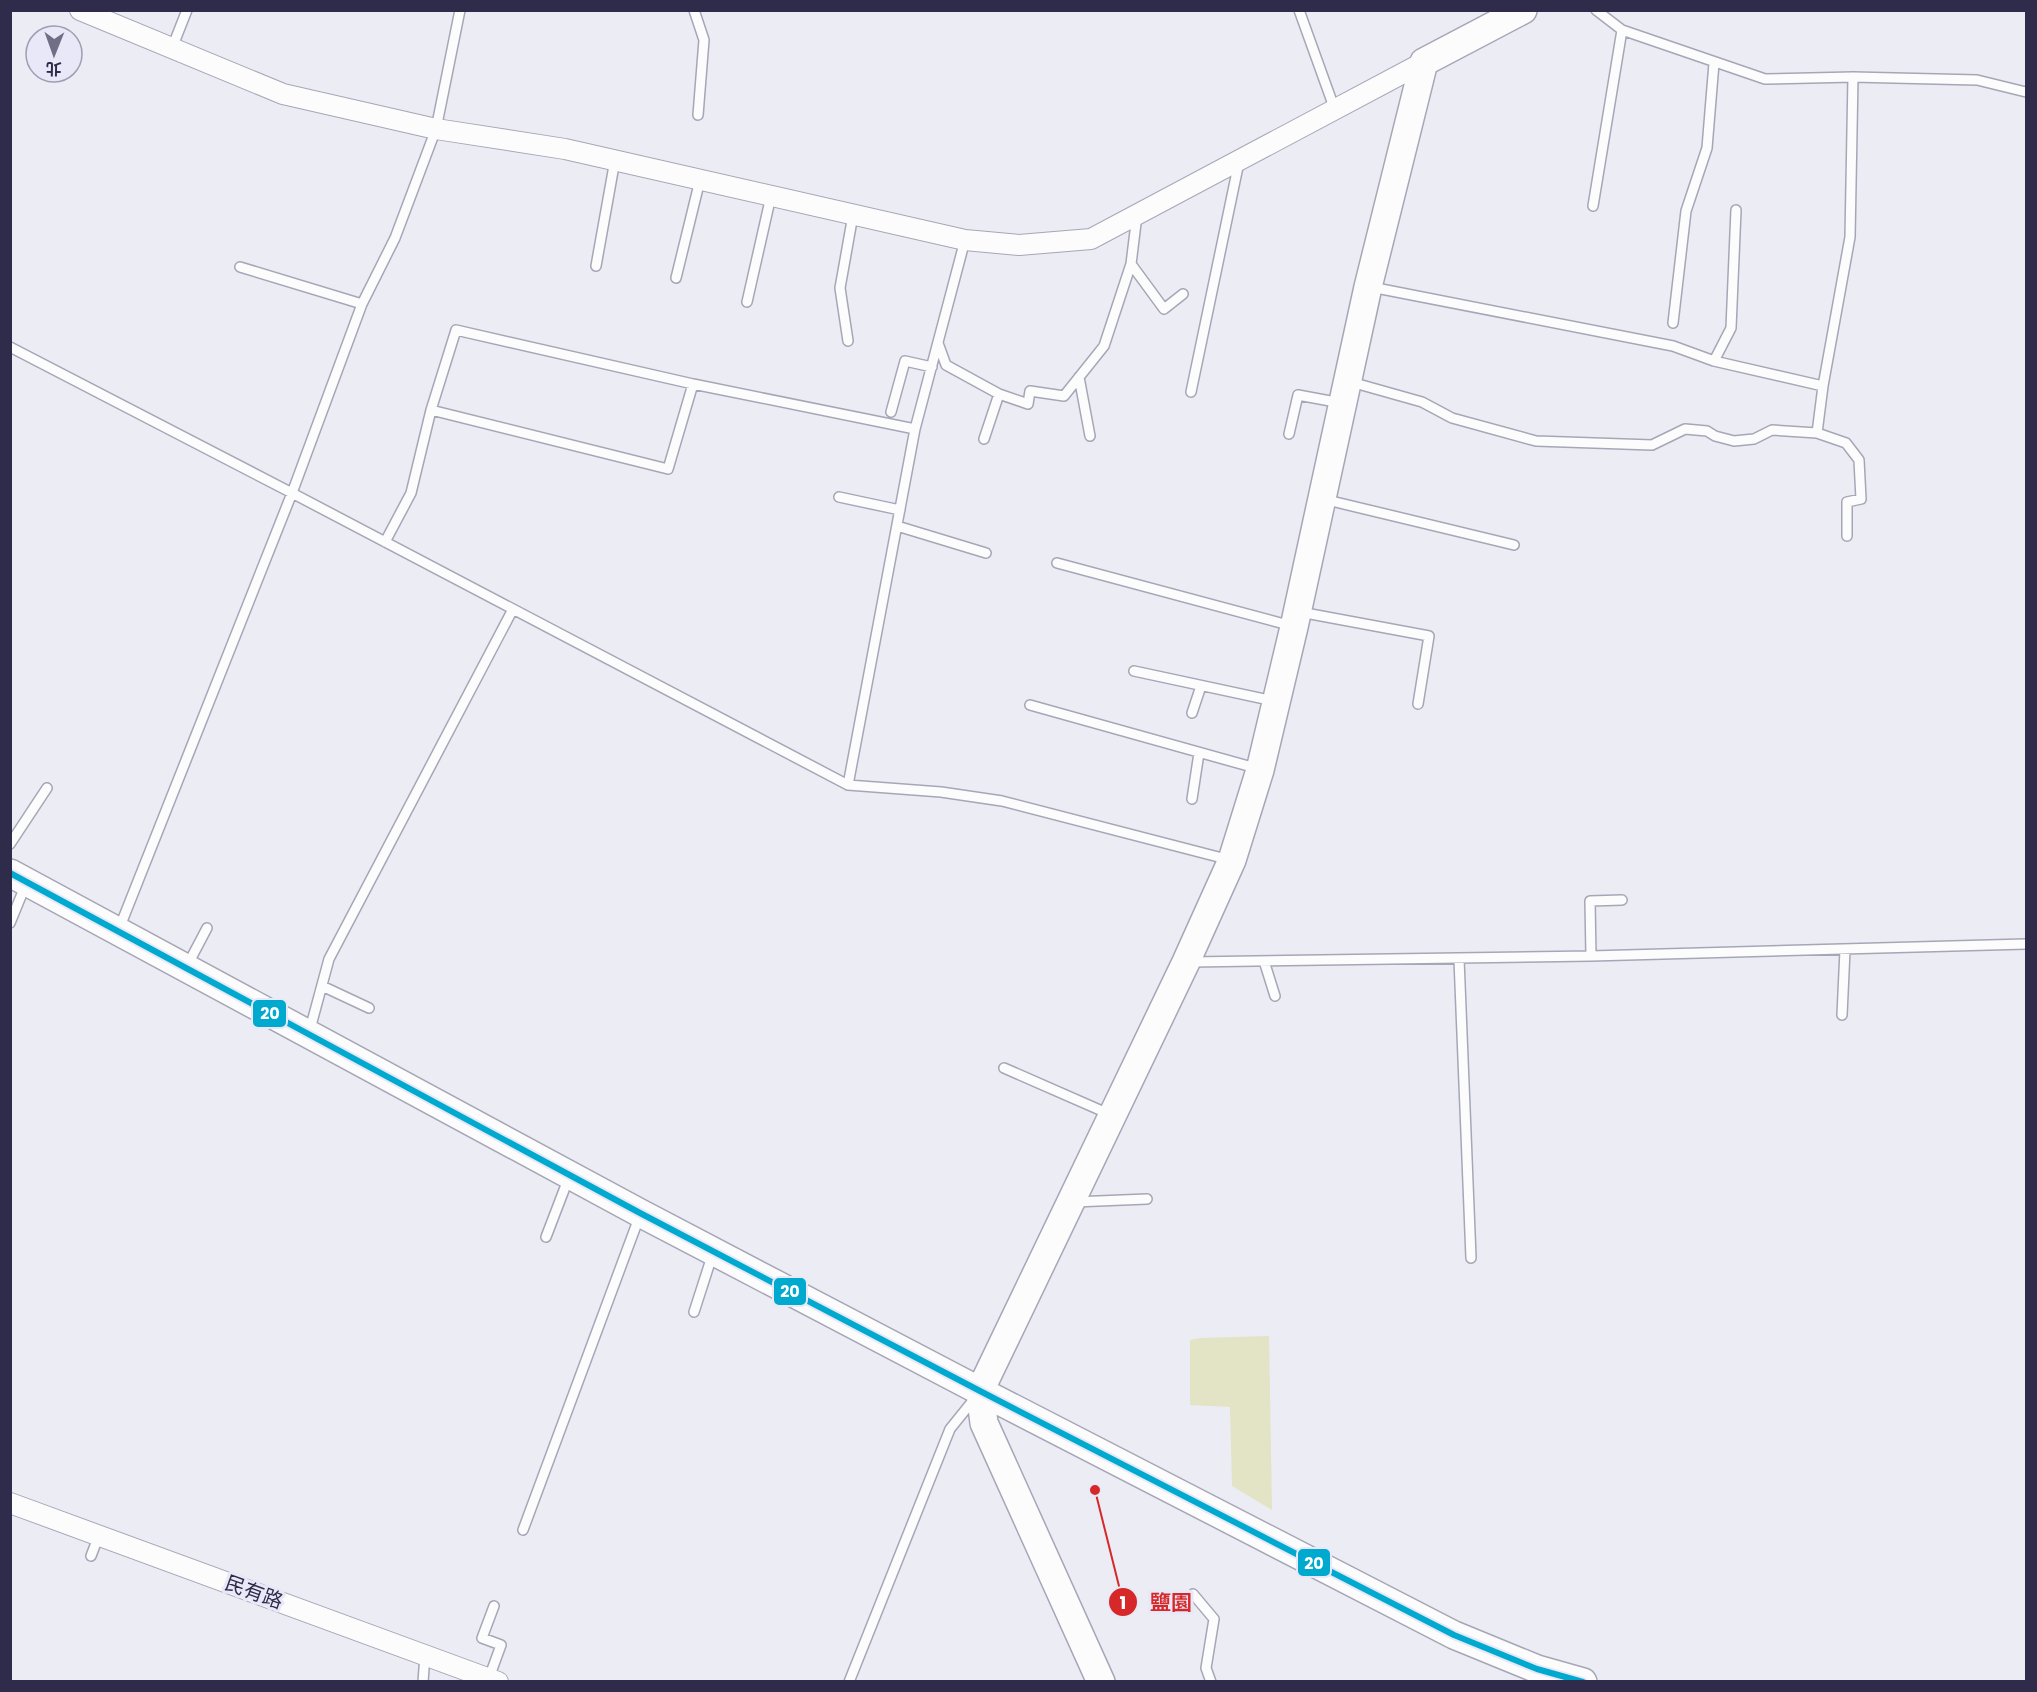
<svg xmlns="http://www.w3.org/2000/svg" width="2037" height="1692" viewBox="0 0 2037 1692" font-family="Poppins,'Noto Sans TC',sans-serif">
  <rect width="100%" height="100%" fill="#ececf4"/>
  <path fill="#e3e3c6" d="M1269,1336L1272,1510L1232,1486L1230,1407L1190,1405V1340L1200,1338Z"/>
  <g fill="none" stroke-linecap="round" stroke-linejoin="round">
    <g stroke="#a7a6b7" stroke-width="12">
      <path id="lane" d="M460,10L436,129L395,238L362,304L292,493L848,785L941,792L1002,801L1230,860
        M694,10L704,40L698,115
        M1299,10L1335,110
        M1596,10L1622,30L1765,79L1853,77L1977,80L2026,92
        M172,48L187,10
        M1593,206L1622,30
        M1131,264L1164,309L1183,294
        M596,266L615,160
        M240,267L362,304
        M676,278L700,180
        M1371,287L1673,346L1714,361L1823,386
        M747,302L771,196
        M1673,323L1686,211L1707,148L1714,63
        M848,341L840,288L853,215
        M938,343L946,365L999,394L1028,404L1030,391L1064,396L1104,346L1131,264L1137,215
        M10,347L292,493L119,929
        M1714,361L1731,328L1736,210
        M1079,377L1090,436
        M1351,382L1422,402L1452,418L1536,441L1652,445L1685,429L1707,431L1715,436L1734,441L1754,439L1772,430L1817,433L1823,386L1850,237L1853,77
        M1191,392L1239,162
        M431,410L668,469L693,384
        M891,412L905,361L932,367
        M1817,433L1846,443L1859,460L1861,499L1847,502V536
        M1289,434L1298,395L1341,403
        M984,439L999,394
        M839,497L900,510
        M1323,499L1514,545
        M897,526L986,553
        M385,542L411,493L431,410L456,330L693,384L915,429
        M1057,563L1292,626
        M1300,612L1429,636L1418,704
        M1134,671L1274,701
        M1030,705L1259,769
        M1192,713L1201,686
        M848,785L915,429L965,240
        M1192,799L1199,753
        M10,844L47,788
        M10,923L26,884
        M1591,956L1590,901L1622,900
        M1459,959L1471,1258
        M1264,961L1275,996
        M1191,962L1591,956L2026,944
        M187,966L207,928
        M322,986L369,1008
        M1842,1015L1845,950
        M309,1033L329,959L513,609
        M1004,1068L1109,1114
        M1074,1202L1147,1199
        M546,1237L569,1177
        M694,1312L713,1253
        M523,1530L640,1215
        M91,1556L99,1535
        M1193,1594L1214,1619L1206,1668L1211,1682
        M489,1678L501,1645L482,1638L494,1606
        M423,1682L425,1655
        M849,1682L950,1429L975,1398"/>
    </g>
    <g stroke="#a7a6b7" stroke-width="22">
      <path id="street" d="M80,10L283,94L436,129L565,149L965,240L1019,245L1091,239L1424,62
        M10,1503L498,1682"/>
    </g>
    <g stroke="#a7a6b7" stroke-width="30">
      <path id="secondary" d="M10,873L640,1213L980,1391L1454,1635L1537,1669L1583,1682
        M1101,1682L984,1423L980,1391L1186,962L1232,860L1260,770L1294,627L1368,287L1424,62L1523,10"/>
    </g>
    <use href="#lane" stroke="#fcfcfd" stroke-width="9"/>
    <use href="#street" stroke="#fcfcfd" stroke-width="20"/>
    <use href="#secondary" stroke="#fcfcfd" stroke-width="27"/>
    <g stroke="#e8e8f8" stroke-width="10">
      <path id="bus-1" d="M10,873L640,1213L980,1391L1454,1635L1537,1669L1583,1682"/>
    </g>
    <use href="#bus-1" stroke="#00a9ce" stroke-width="6"/>
  </g>
  <g text-anchor="middle" dominant-baseline="central" stroke-width="6" stroke-linejoin="round" paint-order="stroke">
    <g font-size="20" fill="#2e2c4a" stroke="#e8e8f8">
      <text transform="translate(254 1592) rotate(20)">民有路</text>
    </g>
  </g>
  <path fill="none" stroke="#d62828" stroke-width="2" d="M1095 1490L1123 1602"/>
  <g fill="#d62828" stroke="#e8e8f8" stroke-width="2">
    <circle cx="1095" cy="1490" r="6"/>
    <circle cx="1123" cy="1602" r="15"/>
  </g>
  <g font-size="18" text-anchor="middle" font-weight="bold" fill="#fff">
    <text x="1123" y="1609">1</text>
  </g>
  <g font-size="21" text-anchor="middle" font-weight="bold" fill="#d62828" stroke="#e8e8f8" stroke-width="6" stroke-linejoin="round" paint-order="stroke">
    <text x="1171" y="1610">鹽園</text>
  </g>
  <g stroke="#e8e8f8" stroke-width="2">
    <rect x="252" y="999" width="35" height="29" rx="6" fill="#00a9ce"/>
    <rect x="773" y="1277" width="34" height="29" rx="6" fill="#00a9ce"/>
    <rect x="1297" y="1548" width="34" height="29" rx="6" fill="#00a9ce"/>
  </g>
  <g font-size="16" text-anchor="middle" font-weight="bold" fill="#fff">
    <text x="270" y="1019">20</text>
    <text x="790" y="1297">20</text>
    <text x="1314" y="1569">20</text>
  </g>
  <rect width="2037" height="1692" fill="none" stroke="#2e2c4a" stroke-width="24"/>
  <g transform="translate(54 54) rotate(181)"><circle r="28" fill="#e8e8f8" stroke="#9e9db2" stroke-width="1.5"/>
  <path d="M0-4.5L10 22L0 15L-10 22Z" fill="#706f86"/>
  <text y="-9" font-size="16" font-weight="bold" text-anchor="middle" fill="#2e2c4a">北</text>
  </g>
</svg>
